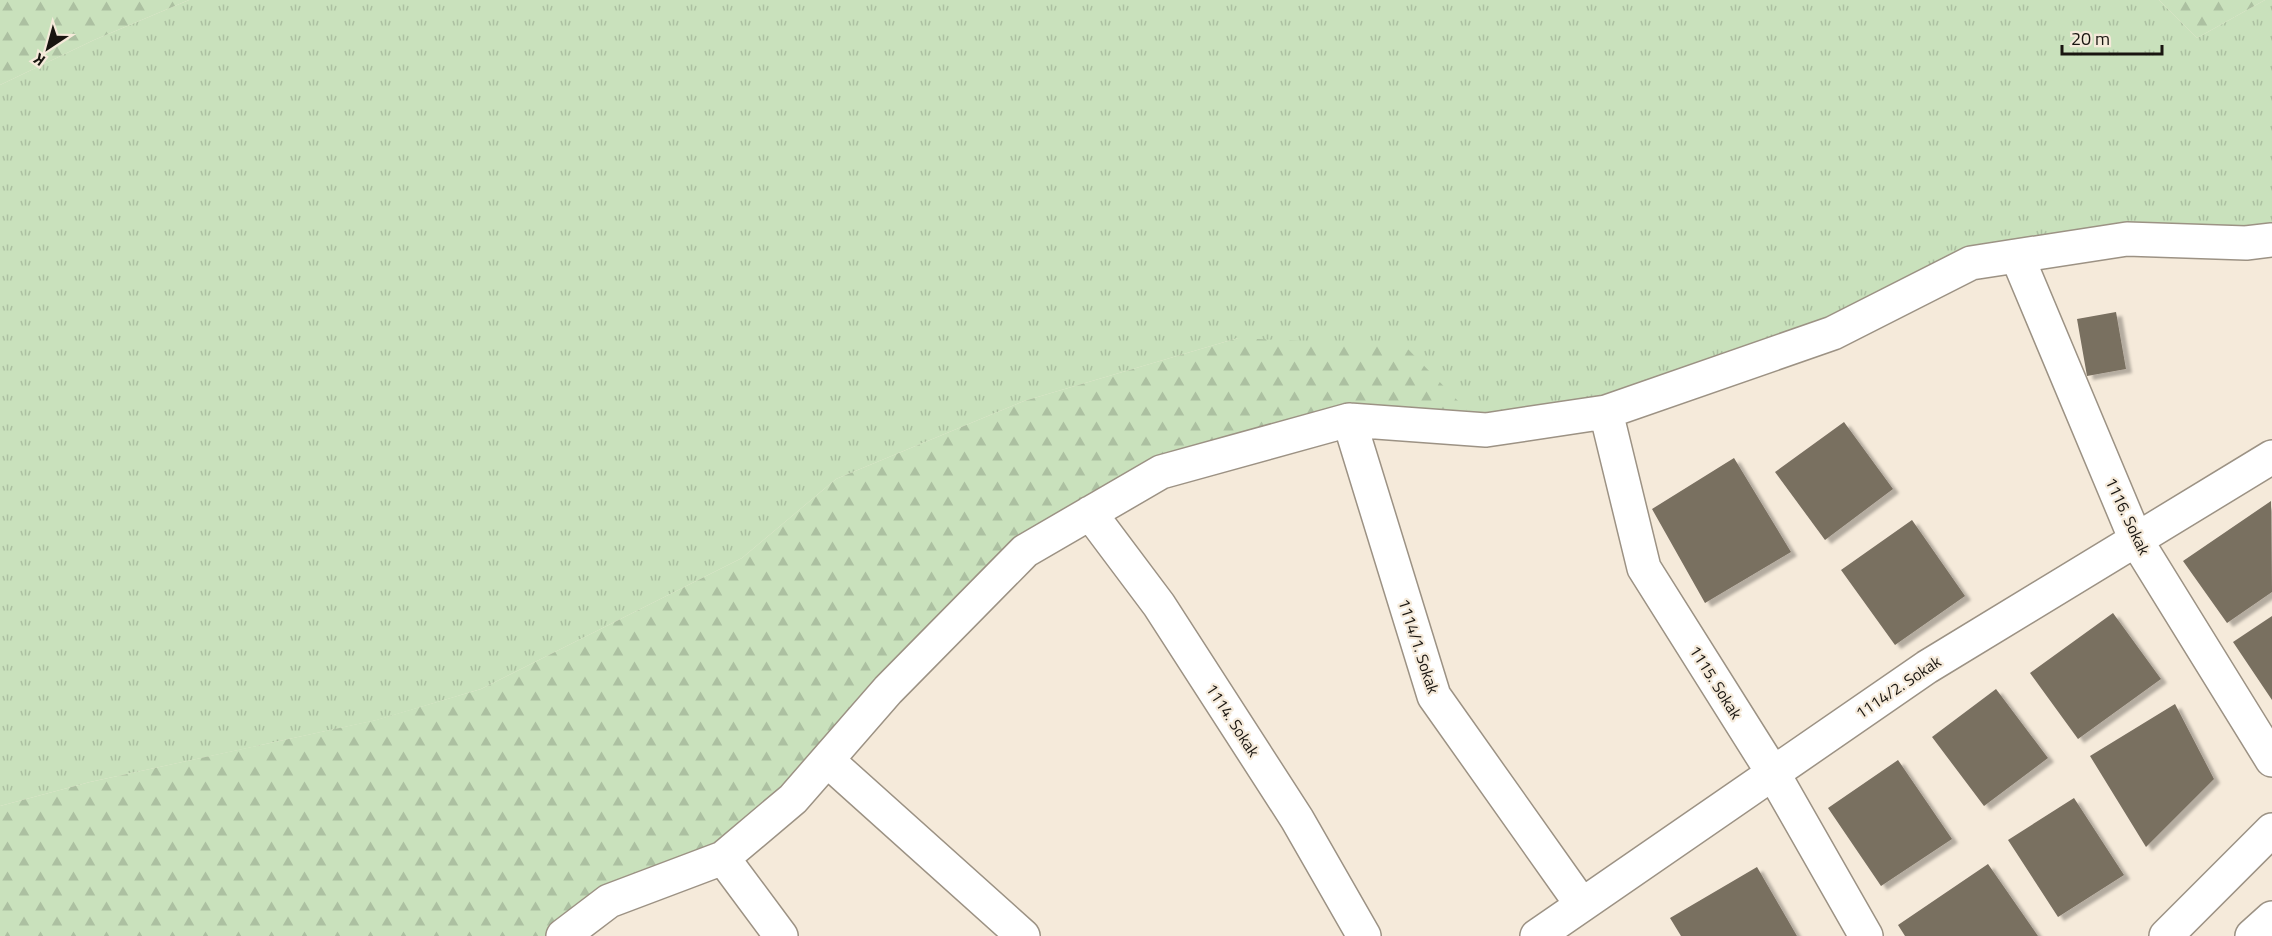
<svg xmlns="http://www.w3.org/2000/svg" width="2272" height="936" viewBox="0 0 2272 936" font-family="'Titillium Web',sans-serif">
  <defs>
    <pattern id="grass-tufts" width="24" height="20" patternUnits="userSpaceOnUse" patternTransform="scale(1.5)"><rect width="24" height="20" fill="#c9e1bc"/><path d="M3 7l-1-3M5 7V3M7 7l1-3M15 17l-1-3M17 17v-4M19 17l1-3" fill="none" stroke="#acc0a1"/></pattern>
    <pattern id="forest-firs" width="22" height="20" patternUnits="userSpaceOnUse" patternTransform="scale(1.5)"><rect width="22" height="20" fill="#c9e1bc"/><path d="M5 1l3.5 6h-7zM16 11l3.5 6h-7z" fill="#acc0a1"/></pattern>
    <filter id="shadow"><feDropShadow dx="6" dy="4" stdDeviation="1.5" flood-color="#0004"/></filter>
  </defs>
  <rect width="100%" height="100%" fill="#f5eada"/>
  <path fill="url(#grass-tufts)" d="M189,0H2159L2197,38L2265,0H2272V240L1971,263L1833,333L1486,430L1238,338L1024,401L836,479L742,558L481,689L377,720L90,782L0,806V85L94,40Z"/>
  <path fill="url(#forest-firs)" d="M0,0H189L94,40L0,85Z
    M2159,0H2265L2197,38Z
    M1238,338L1405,346L1486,430L1349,420L1161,472L1025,551L793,799L563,936H0V806L90,782L376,720L481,689L742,558L836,479L1024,401Z"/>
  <path fill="#796f61" filter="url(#shadow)" d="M2116,312L2126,369L2087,376L2077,319Z
    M1844,422L1893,489L1825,540L1775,472Z
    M1734,458L1791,552L1705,603L1652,509Z
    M2271,501L2272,592L2227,623L2183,561Z
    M1912,520L1965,596L1895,645L1841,570Z
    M2113,613L2161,679L2078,739L2030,673Z
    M2272,616V700L2233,642Z
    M1996,689L2048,758L1984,806L1932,737Z
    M2175,704L2214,779L2146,847L2090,756Z
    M1898,760L1952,839L1881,886L1828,808Z
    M2074,798L2124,875L2058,917L2008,840Z
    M1988,864L2038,936H1905L1898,925Z
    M1757,867L1797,936H1681L1670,918Z"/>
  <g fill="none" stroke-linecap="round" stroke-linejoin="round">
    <g stroke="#9c9284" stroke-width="36">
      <path id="street" d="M2017,256L2136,540L2272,760
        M1606,412L1644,568L1773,773L1866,936
        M1349,420L1434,696L1582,905
        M1090,513L1159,605L1297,819L1364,936
        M827,760L1023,936
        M723,858L781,936
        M563,936L609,901L723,858L793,799L888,690L1025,551L1161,472L1349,420L1486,430L1606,412L1833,333L1971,263L2127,239L2246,243L2272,240
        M1537,936L1927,667L2272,457"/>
    </g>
    <g stroke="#9c9284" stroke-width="36">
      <path id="primary" d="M2166,936L2272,830
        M2252,936L2272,918"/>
    </g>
    <use href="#street" stroke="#fff" stroke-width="33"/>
    <use href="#primary" stroke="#fff" stroke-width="33"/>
  </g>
  <g text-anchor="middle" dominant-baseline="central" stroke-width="4.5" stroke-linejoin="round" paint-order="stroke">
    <g font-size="16" fill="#191510" stroke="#f5eada">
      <text transform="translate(2128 516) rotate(65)">1116. Sokak</text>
      <text transform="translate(1419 646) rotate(72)">1114/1. Sokak</text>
      <text transform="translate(1716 682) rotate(58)">1115. Sokak</text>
      <text transform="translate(1898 687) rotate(-34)">1114/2. Sokak</text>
      <text transform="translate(1233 720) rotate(57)">1114. Sokak</text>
    </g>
  </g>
  <g transform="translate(48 48) rotate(216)" stroke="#f5eada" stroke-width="4.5" paint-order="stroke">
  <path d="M0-4.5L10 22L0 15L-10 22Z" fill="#191510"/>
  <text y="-9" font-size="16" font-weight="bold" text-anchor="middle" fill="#191510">K</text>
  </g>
  <path d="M2062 45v9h100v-9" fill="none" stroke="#191510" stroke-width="3"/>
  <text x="2071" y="45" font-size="18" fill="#191510" stroke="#f5eada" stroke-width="4.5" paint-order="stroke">20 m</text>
</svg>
